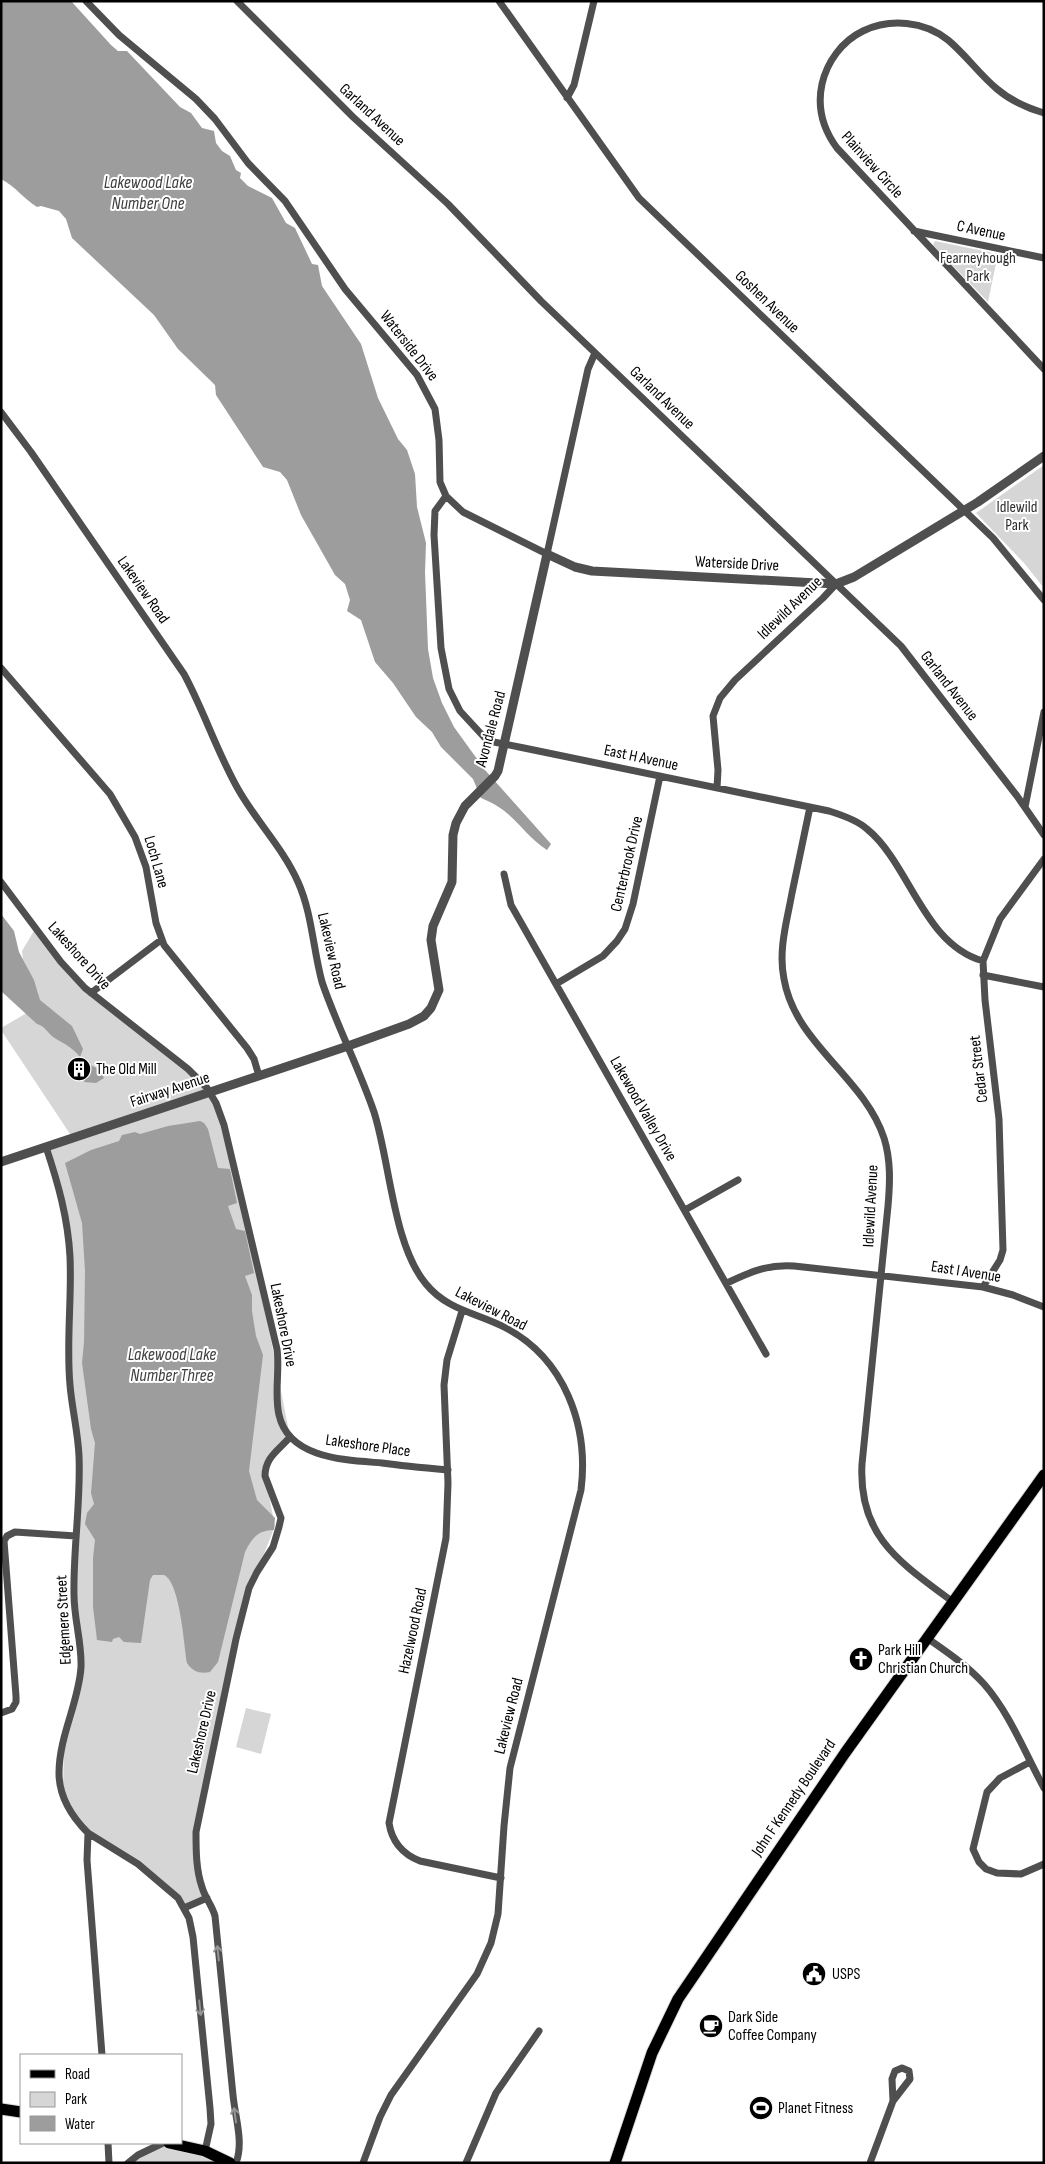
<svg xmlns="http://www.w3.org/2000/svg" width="1045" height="2164" viewBox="0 0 1045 2164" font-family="'Sofia Sans Condensed',sans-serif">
  <rect width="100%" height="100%" fill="#fff"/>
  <path fill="#d6d6d6" d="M935,241L998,254L988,302L933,245Z
    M1044,465V588L1024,563L976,513Z
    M35,929L72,974L180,1063L212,1095L249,1228L290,1437L269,1459L265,1476L275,1526L257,1572L228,1677L196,1832L198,1870L207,1898L184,1908L153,1876L88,1833L63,1796L64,1736L80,1669L75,1616L79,1480L70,1385V1257L60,1191L46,1147L72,1137L1,1030V1028L25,1014L38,993L23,959L22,951Z
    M246,1708L271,1714L261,1754L236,1747Z
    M156,2143L227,2163H126Z"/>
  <path fill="#9d9d9d" d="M1,1H71L111,45L118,51H127L180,107L191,113L202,128L214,131L216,143L222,151L230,156L236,170L241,173L240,178L248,186L272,198L286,223L295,228L312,264L318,265L322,286L361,344L378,398L398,439L407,450L415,474L417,507L426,543L425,572L428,649L433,678L442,703L454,727L485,770L551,844L547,850C521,833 515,811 481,798L473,779L441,747L432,732L416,717L393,683L375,662L361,620L347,611L350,600L345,584L335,575L301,515L287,480L280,472L263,467L216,395L215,385L178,349L154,315L72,238L66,219L59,211L41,206L37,207C24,199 15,186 1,179Z
    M1,914L14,931L19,952L34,980L40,1000L72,1026L83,1049L80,1057C71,1046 64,1044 53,1037C47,1032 45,1026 37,1024L1,991Z
    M79,1058H86L90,1065L99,1069L104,1078L96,1083L84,1082L86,1077L78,1066Z
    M200,1121L204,1123L208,1129L218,1168L230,1169L237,1203L228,1206L236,1229L245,1231L254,1273L245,1276L252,1295V1311L256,1336L263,1355L249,1471L257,1500L275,1518L274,1530C258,1530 252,1538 245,1552L218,1662L210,1672C200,1674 193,1672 187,1663C184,1645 180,1582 164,1575H153L150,1580L141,1643L124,1642L119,1637L113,1639L112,1642L97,1640L93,1607V1558L95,1540L85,1524L87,1513L94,1504L91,1493L95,1443L91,1429L82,1363L84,1342L85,1271L82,1223L65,1163L91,1150L119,1141L122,1135L135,1132L140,1134L168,1126Z"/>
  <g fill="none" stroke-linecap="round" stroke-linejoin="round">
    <g stroke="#dbdbdb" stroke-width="13">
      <path id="primary" d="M1,2109L21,2112
        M169,2143L205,2151L230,2163
        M615,2163L652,2053L678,1999L845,1753L1044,1475"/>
    </g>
    <path stroke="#4f4f4f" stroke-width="7" d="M86,1L119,35L196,99L215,119L248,163L285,201L345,289L417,375L435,409L439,440L440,482L446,496L463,512L547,554L588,369L595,353
      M237,1L353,117L448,204L541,301L901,646L1017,796L1044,835
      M499,1L639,198L993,538L1044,600
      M567,98L574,85L594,1
      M1044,113C1027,108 1010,100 997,89C979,74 966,55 948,40C924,21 890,18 863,31C842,41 827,62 822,84C817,107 823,129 837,148L1044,369
      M914,231L1044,258
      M1,412L31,452L184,674C204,711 217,752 238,789C256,821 283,848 298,882C312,913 313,949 322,982C337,1026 359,1068 374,1112C390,1162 393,1245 426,1284C447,1310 477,1313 504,1327C565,1358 589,1426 581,1490L510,1768L504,1826L498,1914L491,1943L477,1974L391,2095L380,2117L363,2163
      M446,496L435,511L434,535L441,648L449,689L460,711L484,737L489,741L524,748L829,811C842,815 857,820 867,829C910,864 923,944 983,961
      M1,668L110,794L135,837L146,867L156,923L164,945L247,1048L254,1059L259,1076
      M717,788L718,770L713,716L720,698L735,680L823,598L836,584
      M810,807C804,836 798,864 792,893C787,921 778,950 784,979C795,1044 864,1077 884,1138C891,1160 890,1183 888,1206L862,1464C858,1537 901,1563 953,1602
      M1025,807L1044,712
      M504,874L511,905L766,1354
      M1,882L61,962L85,988L188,1069L207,1088L216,1103L224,1125L277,1349C280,1371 274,1394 279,1415C289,1459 346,1460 382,1463C404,1466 426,1468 448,1470
      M983,975L1044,987
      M556,984L603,956L617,941L625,929L633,904L660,776
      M91,993L161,940
      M46,1147C58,1183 68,1218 70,1257C72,1299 66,1342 70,1385C72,1409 78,1432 79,1456C81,1502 73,1549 74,1595C74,1619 82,1643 81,1667C79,1702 59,1736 59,1773C59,1797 72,1817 88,1833L87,1860L102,2055
      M685,1210L738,1180
      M727,1283C750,1272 768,1264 794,1266L983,1287L1013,1295L1044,1307
      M983,1287L1000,1260L1003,1250L999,1119L985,1000L983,961L1000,919L1044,859
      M462,1311L447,1360L444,1385L448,1483L446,1538L389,1823C392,1842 402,1854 420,1861L501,1878
      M927,1638C947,1652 968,1666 984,1684C1009,1712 1026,1755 1044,1788
      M1,1713L12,1709L16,1702V1696L4,1541L7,1536L15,1532L76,1536
      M1030,1762L1000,1778L987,1792L973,1849L979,1862L986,1869L997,1873L1021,1874L1044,1864
      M88,1833L138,1864L178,1898L189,1918L193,1937L210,2108L211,2124L205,2151
      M184,1908L207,1898
      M902,2068L909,2071L910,2079L893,2101L892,2079L895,2071Z
      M108,2143L109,2163
      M128,2163L138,2155L163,2143
      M236,2163C244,2142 235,2117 233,2095C227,2035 221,1976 215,1916C212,1905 205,1898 202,1887C196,1870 196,1850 196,1832L236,1639L249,1588L257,1572L273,1547L279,1527L281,1518L265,1476C265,1457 279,1450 290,1437
      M466,2163L496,2093L539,2031
      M870,2163L893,2101"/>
    <path stroke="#4f4f4f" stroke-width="9" d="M1,1162L348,1046L409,1024L424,1016L431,1008L439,990L431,940L433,926L452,882L453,835L456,823L465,806L495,776L498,771L547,554L575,567L592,571L836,584L854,577L978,502L1044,456"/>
    <use href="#primary" stroke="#000" stroke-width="11"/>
  </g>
  <defs><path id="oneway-shaft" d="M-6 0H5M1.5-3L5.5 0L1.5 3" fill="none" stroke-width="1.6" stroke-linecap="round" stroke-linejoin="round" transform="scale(1.25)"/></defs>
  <g stroke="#959595">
    <use href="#oneway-shaft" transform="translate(218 1953) rotate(-96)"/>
    <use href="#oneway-shaft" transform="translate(200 2008) rotate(84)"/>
    <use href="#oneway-shaft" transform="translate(235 2115) rotate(-98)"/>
  </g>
  <defs>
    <g id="building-disc" transform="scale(1.25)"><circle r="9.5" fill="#000" stroke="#fff"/><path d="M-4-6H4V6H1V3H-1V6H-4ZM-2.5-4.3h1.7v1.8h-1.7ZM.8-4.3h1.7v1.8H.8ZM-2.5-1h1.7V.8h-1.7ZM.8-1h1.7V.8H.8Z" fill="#fff"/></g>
    <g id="church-disc" transform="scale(1.25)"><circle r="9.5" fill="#000" stroke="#fff"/><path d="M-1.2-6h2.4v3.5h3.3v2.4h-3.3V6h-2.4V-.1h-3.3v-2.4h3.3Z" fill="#fff"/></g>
    <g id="civic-disc" transform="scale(1.25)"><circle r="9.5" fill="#000" stroke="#fff"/><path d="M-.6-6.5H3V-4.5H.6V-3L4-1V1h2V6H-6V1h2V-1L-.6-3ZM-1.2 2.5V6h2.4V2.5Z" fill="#fff"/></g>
    <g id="cafe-disc" transform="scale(1.25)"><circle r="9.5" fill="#000" stroke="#fff"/><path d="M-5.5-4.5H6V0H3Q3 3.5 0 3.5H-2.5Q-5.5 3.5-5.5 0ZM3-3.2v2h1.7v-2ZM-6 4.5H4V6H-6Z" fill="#fff"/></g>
    <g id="stadium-disc" transform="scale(1.25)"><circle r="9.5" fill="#000" stroke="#fff"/><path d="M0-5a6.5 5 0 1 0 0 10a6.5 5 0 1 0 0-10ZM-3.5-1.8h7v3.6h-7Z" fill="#fff"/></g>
  </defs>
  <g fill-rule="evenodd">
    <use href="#building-disc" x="79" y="1069"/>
    <use href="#church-disc" x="861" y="1659"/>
    <use href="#civic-disc" x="814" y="1974"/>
    <use href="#cafe-disc" x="711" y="2026"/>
    <use href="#stadium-disc" x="761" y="2108"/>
  </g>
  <g text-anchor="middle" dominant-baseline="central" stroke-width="4" stroke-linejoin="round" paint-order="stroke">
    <g font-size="16" fill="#000" stroke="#fff">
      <text transform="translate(372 115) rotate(43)">Garland Avenue</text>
      <text transform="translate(872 165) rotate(48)">Plainview Circle</text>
      <text transform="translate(981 231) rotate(12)">C Avenue</text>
      <text transform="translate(767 302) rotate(44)">Goshen Avenue</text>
      <text transform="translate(409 346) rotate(52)">Waterside Drive</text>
      <text transform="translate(662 398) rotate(44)">Garland Avenue</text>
      <text transform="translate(737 564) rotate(3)">Waterside Drive</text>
      <text transform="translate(143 590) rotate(55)">Lakeview Road</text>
      <text transform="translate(790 608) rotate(-44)">Idlewild Avenue</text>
      <text transform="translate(949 686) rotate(52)">Garland Avenue</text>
      <text transform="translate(491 729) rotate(-75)">Avondale Road</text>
      <text transform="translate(641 758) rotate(12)">East H Avenue</text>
      <text transform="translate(156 862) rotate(74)">Loch Lane</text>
      <text transform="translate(627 864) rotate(-77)">Centerbrook Drive</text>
      <text transform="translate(331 951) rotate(77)">Lakeview Road</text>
      <text transform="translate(79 956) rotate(48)">Lakeshore Drive</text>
      <text transform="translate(979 1069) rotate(-97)">Cedar Street</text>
      <text transform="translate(170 1090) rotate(-18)">Fairway Avenue</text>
      <text transform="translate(643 1109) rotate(60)">Lakewood Valley Drive</text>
      <text transform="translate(871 1206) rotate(-87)">Idlewild Avenue</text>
      <text transform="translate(966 1272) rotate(9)">East I Avenue</text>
      <text transform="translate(491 1309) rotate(27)">Lakeview Road</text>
      <text transform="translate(283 1325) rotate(79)">Lakeshore Drive</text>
      <text transform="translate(368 1446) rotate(8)">Lakeshore Place</text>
      <text transform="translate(64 1620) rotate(-93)">Edgemere Street</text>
      <text transform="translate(413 1631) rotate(-78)">Hazelwood Road</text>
      <text transform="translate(509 1716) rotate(-76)">Lakeview Road</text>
      <text transform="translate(202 1732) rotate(-77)">Lakeshore Drive</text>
      <text transform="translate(794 1798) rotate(-56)">John F Kennedy Boulevard</text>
    </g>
    <g font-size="16" fill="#2d2d2d" stroke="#fff">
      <text x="978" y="258">Fearneyhough<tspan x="978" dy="18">Park</tspan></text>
      <text x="1017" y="507">Idlewild<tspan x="1017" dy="18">Park</tspan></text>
    </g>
    <g font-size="16" fill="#000" stroke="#fff" text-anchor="start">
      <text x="96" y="1069">The Old Mill</text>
      <text x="878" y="1650">Park Hill<tspan x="878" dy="18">Christian Church</tspan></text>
      <text x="832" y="1974">USPS</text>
      <text x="728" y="2017">Dark Side<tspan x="728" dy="18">Coffee Company</tspan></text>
      <text x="778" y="2108">Planet Fitness</text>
    </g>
    <g font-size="18" font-style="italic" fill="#3e3e3e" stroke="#fff">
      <text x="148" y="182">Lakewood Lake<tspan x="148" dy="21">Number One</tspan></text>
      <text x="172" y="1354">Lakewood Lake<tspan x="172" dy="21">Number Three</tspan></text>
    </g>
  </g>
  <rect width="1045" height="2164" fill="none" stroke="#000000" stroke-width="5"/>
  <rect x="20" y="2054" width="162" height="90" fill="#ffffff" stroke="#999999"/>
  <rect x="30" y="2070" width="25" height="8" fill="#000000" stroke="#999999"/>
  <text x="65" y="2079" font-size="15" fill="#000000">Road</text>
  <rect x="30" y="2092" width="25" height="15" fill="#d6d6d6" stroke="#999999"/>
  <text x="65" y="2104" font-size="15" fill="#000000">Park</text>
  <rect x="30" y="2116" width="25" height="15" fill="#9d9d9d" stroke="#999999"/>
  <text x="65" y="2129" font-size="15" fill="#000000">Water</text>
</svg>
